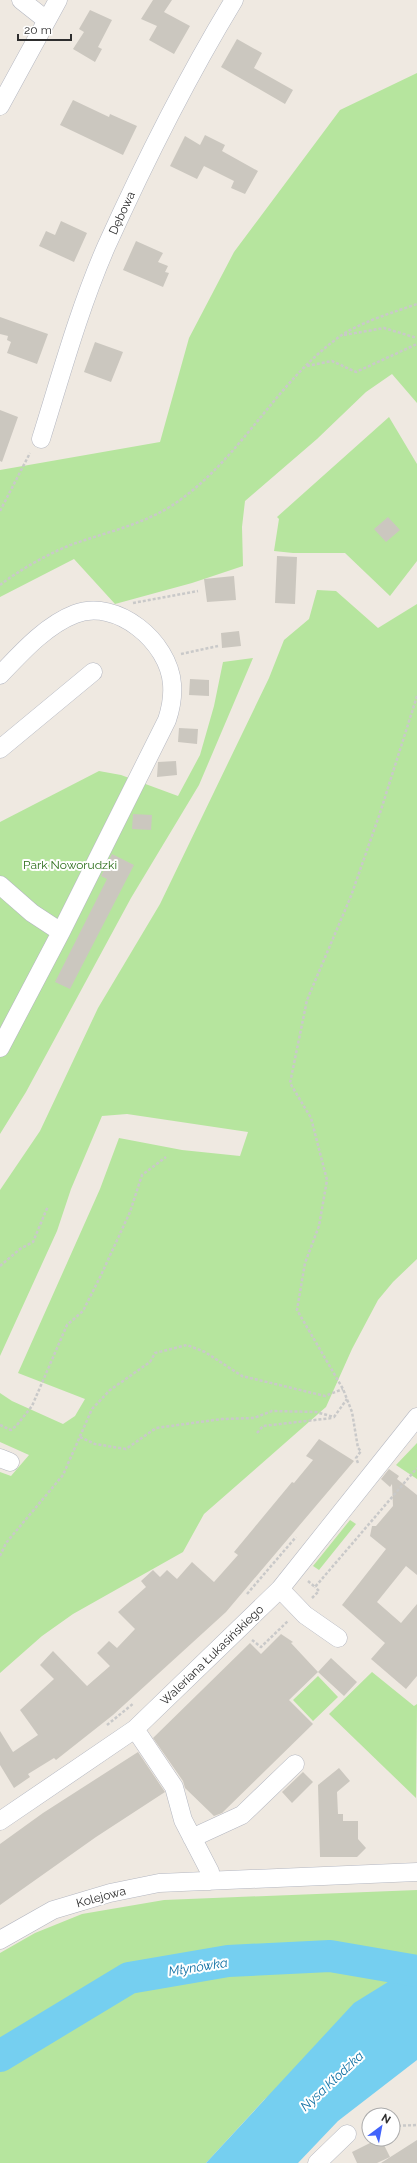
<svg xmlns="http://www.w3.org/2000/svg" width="417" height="2163" viewBox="0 0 417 2163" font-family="Raleway,sans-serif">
  <rect width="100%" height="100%" fill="#efe9e1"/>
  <path fill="#b6e59e" d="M417,73V403L392,374L366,392L317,439L245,501L242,527L243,566L192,583L115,604L74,559L0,597V470L160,442L189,338L234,252L340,110Z
    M389,417L417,464V561L390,596L345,553H293L274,551L279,519L277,517Z
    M317,590L336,591L378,628L417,604V1259L393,1282L378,1300L352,1349L326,1407L204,1514L183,1552L73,1614L42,1636L0,1673V1472L11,1476L29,1455L0,1442V1393L12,1401L63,1424L75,1416L85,1399L18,1373L100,1189L119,1138L182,1150L240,1156L248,1132L127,1114L102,1116L71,1189L57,1231L0,1356V1190L40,1131L98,1008L160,904L269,678L284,640L309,619Z
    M253,658L199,785L131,898L26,1092L0,1134V822L99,771L121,775L178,796L200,755L214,706L223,662Z
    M417,1443V1479L396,1465Z
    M350,1520L356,1524L319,1570L313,1566Z
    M372,1672L414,1706L417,1704L416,1798L329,1714Z
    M318,1676L338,1697L313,1721L293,1700Z
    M417,1890V1969L264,2100L206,2163H0V1953L35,1933L82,1914L164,1900Z"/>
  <path fill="#75cff0" d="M417,1964V2060L338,2121L298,2163H206L354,2003Z"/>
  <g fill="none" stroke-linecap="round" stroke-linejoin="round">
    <path stroke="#75cff0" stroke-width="32" d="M0,2056L129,1978L228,1961L330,1956L417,1971"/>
  </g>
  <path fill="#cbc7bf" d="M153,0H172L164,12L190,26L174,54L149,40L157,26L141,19Z
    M90,10L112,20L98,47L102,49L95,62L73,49L84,32L79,29Z
    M237,39L262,53L254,68L293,90L285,104L221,67Z
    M73,100L109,117L110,114L137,126L123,155L60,125Z
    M205,135L225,145L222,151L258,171L245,194L231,188L234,181L204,166L197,179L170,166L185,136L200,145Z
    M61,221L87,233L74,262L39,246L46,231L55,235Z
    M136,241L163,253L158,262L168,266L165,272L169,273L163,287L123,270Z
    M0,317L48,334L37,364L7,353L11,342L7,340L8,336L0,334Z
    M95,342L123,352L111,382L84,372Z
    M0,410L18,417L2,462L0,461Z
    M388,517L400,530L386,542L374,529Z
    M277,556L297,557L295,604L275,603Z
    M234,576L236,600L207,602L204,579Z
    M239,631L241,646L222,648L221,633Z
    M190,679L209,680V696L189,695Z
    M179,728L198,729L197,744L178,742Z
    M176,761L177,775L157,777L158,762Z
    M133,814L152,815L151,830L132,829Z
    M112,854L134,865L70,989L55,982L107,879L101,876Z
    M319,1439L354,1461L226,1612L113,1715L56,1760L54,1758L28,1774L30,1777L14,1788L0,1765V1731L13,1752L38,1735L20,1710L54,1679L40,1665L53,1651L87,1686L110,1666L97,1653L109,1641L117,1648L135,1629L118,1612L146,1587L141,1581L153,1570L160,1577L167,1570L177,1579L192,1562L214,1582L238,1555L234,1552L292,1482L294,1483L313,1460L306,1456Z
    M389,1469L399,1476L397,1479L417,1495V1575L406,1566L377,1602L401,1623L417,1604V1676L406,1689L371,1659L385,1643L342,1605L386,1549L370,1536L372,1526H376L393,1506L392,1484L390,1487L381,1479Z
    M281,1634L293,1642L291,1643L318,1672L289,1700L313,1724L222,1813L214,1816L185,1788L183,1781L153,1738L250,1643L261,1654Z
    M331,1658L357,1682L344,1696L318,1672Z
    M138,1752L165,1792L96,1837L0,1905V1844L43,1813Z
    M339,1768L350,1781L337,1792L338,1814H343V1821H358V1839L366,1848L357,1857H320L318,1785Z
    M303,1772L313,1782L292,1803L282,1792Z
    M378,2139H381L390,2157L377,2163H357L352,2152Z
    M417,2140V2163H381Z"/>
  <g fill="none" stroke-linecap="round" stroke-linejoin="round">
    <g stroke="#b4b7c1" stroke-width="19">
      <path id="minor" d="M21,0L45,19
        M0,106L58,0
        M41,439C61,375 79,309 106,247C144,163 186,79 234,0
        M0,675C21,653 46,625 75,614C117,598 169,642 172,684C173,696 171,708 167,720L61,932L0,1048
        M0,749L93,672
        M0,885L32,913L61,932
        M0,1458L10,1462
        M280,1589L305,1615L338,1638
        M135,1729L174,1787L183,1820L210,1872V1881
        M0,1821L135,1729L280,1589L417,1417
        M192,1838L242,1815L295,1764
        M0,1940L53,1910L110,1893L159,1883L417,1872
        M317,2163L347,2134"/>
    </g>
    <path stroke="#c9c9c9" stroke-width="2.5" stroke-dasharray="3 2" stroke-linecap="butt" d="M344,335L384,328L417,338
      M307,366L332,361L356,372L417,344
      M0,511L30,453
      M0,585C19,570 53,551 76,543C114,530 152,522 184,497C244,452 278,381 339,337C358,323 394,312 417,304
      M133,603L198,591
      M181,654L218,646
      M0,1266L20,1249L33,1242L48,1206
      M0,1425L11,1430L17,1425L32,1406L67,1325L83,1311L102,1273L130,1212L142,1175L166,1157
      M257,1433L263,1426L332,1418
      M80,1437L95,1444L126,1449L156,1428L222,1419L254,1418L272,1411L316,1412L334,1417L347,1399
      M358,1463L356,1458L361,1451L358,1448L352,1412L343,1389L297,1310L305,1263L319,1226L327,1180L311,1118L290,1083L307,1000L351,896L380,813L417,696
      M0,1556L6,1543L63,1475L92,1409L110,1390L150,1362L155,1353L187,1345L205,1352L242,1376L325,1396L343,1389
      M308,1581L315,1587L417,1468
      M247,1594L296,1537
      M312,1598L319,1591L315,1587
      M252,1640L261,1647L288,1621
      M107,1725L134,1703
      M393,2126L417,2125
      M363,2131L369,2130"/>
    <use href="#minor" stroke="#fff" stroke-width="18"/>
  </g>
  <g text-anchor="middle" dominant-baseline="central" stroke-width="4" stroke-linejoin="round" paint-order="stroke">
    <g font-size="12" fill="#2e2e2e" stroke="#fff">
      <text transform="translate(122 213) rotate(-65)">Dębowa</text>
      <text transform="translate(212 1655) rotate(-44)">Waleriana Łukasińskiego</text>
      <text transform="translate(101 1897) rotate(-15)">Kolejowa</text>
    </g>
    <g font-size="12" fill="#2c6e1b" stroke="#fff">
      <text x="70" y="865">Park Noworudzki</text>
    </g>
    <g font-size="13" font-style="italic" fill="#0d6fa3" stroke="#fff">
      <text transform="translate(198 1967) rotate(-9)">Młynówka</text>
      <text transform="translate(332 2081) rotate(-43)">Nysa Kłodzka</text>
    </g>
  </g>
  <g transform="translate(381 2127) rotate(32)"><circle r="19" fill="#ffffff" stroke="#ababab"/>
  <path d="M0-3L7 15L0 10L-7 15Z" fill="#4264fb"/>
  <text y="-6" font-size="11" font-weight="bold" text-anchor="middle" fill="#2e2e2e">N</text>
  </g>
  <path d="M18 34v6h53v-6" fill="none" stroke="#2e2e2e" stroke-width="2"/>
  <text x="24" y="34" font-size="12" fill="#2e2e2e" stroke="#ffffff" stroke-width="3" paint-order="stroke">20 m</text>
</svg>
